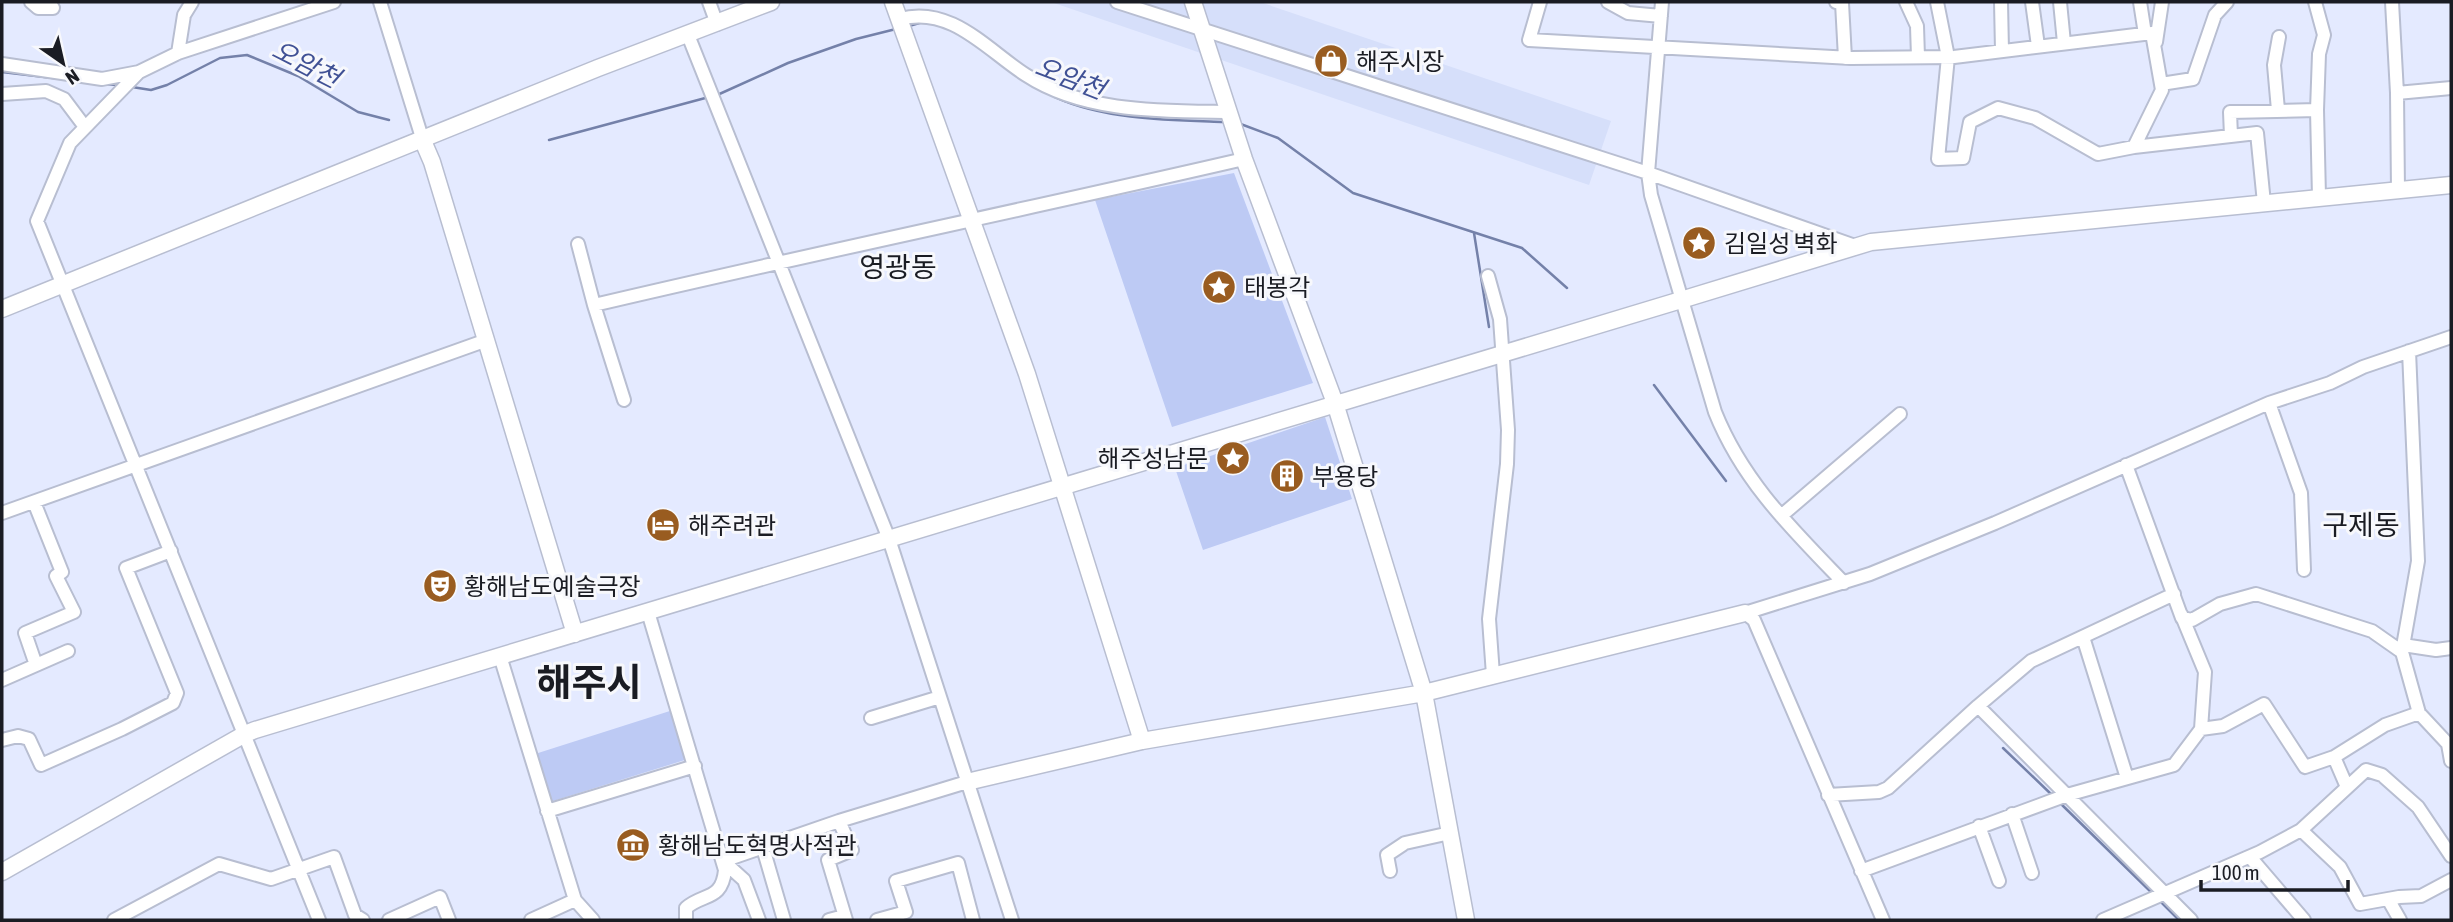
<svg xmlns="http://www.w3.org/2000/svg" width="2453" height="922" viewBox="0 0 2453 922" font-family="'Asap Condensed','Noto Sans KR',sans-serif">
  <rect width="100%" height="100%" fill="#e4eaff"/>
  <path fill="#d6dffa" d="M1051,2H1260L1611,121L1589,185Z"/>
  <path fill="#bdcaf4" d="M1234,173L1313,383L1172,427L1095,200Z
    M1325,417L1352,499L1203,550L1175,468Z
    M673,710L688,759L550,802L535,754Z"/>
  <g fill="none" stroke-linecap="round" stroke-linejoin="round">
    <path stroke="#7481a9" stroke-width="2.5" d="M909,26L923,22
      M2,72L70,80
      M1018,77L1040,89
      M104,84L118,85
      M132,87L151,90L167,85L220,58L247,55L298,76L358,112L389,120
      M715,96L788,63L856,39L896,29
      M1055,97C1106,120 1169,120 1224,122
      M1238,123L1278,138L1353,193L1522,248L1567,288
      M549,140L709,97
      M1474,233L1489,327
      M1654,385L1726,481
      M2003,748L2052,795
      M2059,802L2152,893
      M2159,900L2179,920"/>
    <g stroke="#b8bed1" stroke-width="16">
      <path id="minor" d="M31,2L38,8H53L49,2
        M380,2L423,141
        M709,2L717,24
        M1117,2L1648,173L1855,246
        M1540,2L1529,40L1851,58L1954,57L2152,33L2162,90L2134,147L2098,154L2035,118L1998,108L1970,122L1963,158L1938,159L1948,57L1937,2
        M1608,2L1628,13L1661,16
        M1662,2L1648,173L1651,195L1715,412C1743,482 1792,529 1844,583
        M1836,2L1842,3L1845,58
        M1906,2L1917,26L1918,57
        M2001,2L2002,51
        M2032,2L2038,46
        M2060,2L2064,43
        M2140,2L2145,34
        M2315,2L2324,35L2319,54L2317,110
        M2392,2L2397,93L2398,191
        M900,19C951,5 987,50 1026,75C1084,113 1162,111 1228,112
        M688,35L889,539L1012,920
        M2156,42L2162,2
        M178,53L184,15L192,2
        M2,64L102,79L139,72
        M2161,84L2193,79L2215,15L2227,2
        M2397,93L2451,88
        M2,94L46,91L64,99L85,127
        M2278,110L2274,65L2279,37
        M2231,136L2230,112L2317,110L2319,197
        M2134,147L2257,133L2264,203
        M578,244L594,305L624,400
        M1488,276L1500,319L1508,430L1507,464L1489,619L1493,675
        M594,305C810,254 1028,209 1244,159
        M2269,403L2301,493L2304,570
        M2126,465L2182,618L2192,620L2220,604L2256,594L2372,631L2402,652L2419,713L2448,744L2451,761
        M34,502L62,572L56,576L74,612L25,633L36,665
        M2,513L487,340
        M1781,516L1900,414
        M648,612L725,870C722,901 703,893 686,908V920
        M1745,613L1870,574L1995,523L2269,403L2330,383L2363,367L2451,337
        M1745,613L1754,620L1883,920
        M2181,614L2205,672L2201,729
        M2083,637L2127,778
        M2403,645L2436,650L2451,648
        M2402,652L2418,561L2409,351
        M500,656L575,900L593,920
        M2,680L68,651
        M1978,706L2191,920
        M871,718L940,697
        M2,740L18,736L29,739L41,765L122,729L173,703L177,693L126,568L171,551
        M2334,757L2385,725L2419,713
        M1828,795L1879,792L1888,788L1978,706L2031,661L2174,594
        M547,811L695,766
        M2012,814L2032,873
        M839,821L852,850L828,860L846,920
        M1979,826L1999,881
        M2301,830L2340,867L2360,904L2399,897L2421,896L2451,880
        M763,848L784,920
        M2250,857L2304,920
        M723,861L839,821L967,782
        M723,861L744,880L759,920
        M1390,871L1387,855L1405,843L1450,833
        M1861,871L2067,795L2174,765L2201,729L2223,726L2264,704L2305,767L2334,757L2347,787
        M2388,899L2400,920
        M114,920L219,864L271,879L334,857L355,915L363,920
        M319,920L37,221L70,143L139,72L178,53L334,2
        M389,920L440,897L449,920
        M531,920L575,900
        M829,920L844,916
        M877,920L906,912L896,881L958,863L973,920
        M2103,920L2260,852L2301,830L2366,770L2382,775L2418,807L2451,856"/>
    </g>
    <g stroke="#b8bed1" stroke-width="19">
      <path id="major" d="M893,2L1027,374L1142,741
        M1193,2L1244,159L1335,403L1424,693L1466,920
        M423,141L432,162L575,634
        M2,309L598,68L771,2
        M967,782L1142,741L1424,693L1745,613
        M2,872L245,734L255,730L1681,300L1871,242L2451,185"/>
    </g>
    <use href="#minor" stroke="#fff" stroke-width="12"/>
    <use href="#major" stroke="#fff" stroke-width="16"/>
  </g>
  <defs>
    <g id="shop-disc" transform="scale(1.75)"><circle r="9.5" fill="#995c20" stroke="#f7f8fc"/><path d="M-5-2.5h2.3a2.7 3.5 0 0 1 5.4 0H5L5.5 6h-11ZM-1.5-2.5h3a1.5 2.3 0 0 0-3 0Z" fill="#fff"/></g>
    <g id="sight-disc" transform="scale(1.75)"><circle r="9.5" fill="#995c20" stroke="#f7f8fc"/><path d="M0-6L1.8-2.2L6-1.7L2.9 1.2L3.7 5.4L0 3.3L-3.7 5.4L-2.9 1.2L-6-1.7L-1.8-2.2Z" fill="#fff"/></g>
    <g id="building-disc" transform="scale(1.75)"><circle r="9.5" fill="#995c20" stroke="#f7f8fc"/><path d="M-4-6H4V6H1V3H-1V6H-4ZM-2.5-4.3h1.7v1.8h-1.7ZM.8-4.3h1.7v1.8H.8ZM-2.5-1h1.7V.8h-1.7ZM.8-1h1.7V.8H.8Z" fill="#fff"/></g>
    <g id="hotel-disc" transform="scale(1.75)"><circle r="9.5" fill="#995c20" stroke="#f7f8fc"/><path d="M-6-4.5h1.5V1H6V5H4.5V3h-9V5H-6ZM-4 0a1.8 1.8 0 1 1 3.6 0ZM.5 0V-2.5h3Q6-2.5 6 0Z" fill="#fff"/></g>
    <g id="theatre-disc" transform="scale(1.75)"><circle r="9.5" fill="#995c20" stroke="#f7f8fc"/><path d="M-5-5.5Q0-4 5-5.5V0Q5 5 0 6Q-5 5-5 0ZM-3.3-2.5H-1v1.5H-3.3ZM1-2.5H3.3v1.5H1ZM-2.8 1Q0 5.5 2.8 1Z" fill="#fff"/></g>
    <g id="museum-disc" transform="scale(1.75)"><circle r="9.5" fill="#995c20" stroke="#f7f8fc"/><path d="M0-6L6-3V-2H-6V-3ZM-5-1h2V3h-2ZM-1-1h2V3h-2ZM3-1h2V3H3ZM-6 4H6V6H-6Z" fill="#fff"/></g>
  </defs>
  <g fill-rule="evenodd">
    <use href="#shop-disc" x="1331" y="61"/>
    <use href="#sight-disc" x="1699" y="243"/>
    <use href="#sight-disc" x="1219" y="287"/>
    <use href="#sight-disc" x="1233" y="458"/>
    <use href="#building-disc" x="1287" y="476"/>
    <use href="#hotel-disc" x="663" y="525"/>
    <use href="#theatre-disc" x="440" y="586"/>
    <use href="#museum-disc" x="633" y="845"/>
  </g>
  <g text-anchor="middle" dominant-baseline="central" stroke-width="6" stroke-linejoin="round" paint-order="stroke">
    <g font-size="24" fill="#1a1c23" stroke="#f7f8fc" text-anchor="start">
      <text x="1356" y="61">해주시장</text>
      <text x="1724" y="243">김일성 벽화</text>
      <text x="1244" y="287">태봉각</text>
      <text x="1208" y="458" text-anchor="end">해주성남문</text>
      <text x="1312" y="476">부용당</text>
      <text x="688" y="525">해주려관</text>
      <text x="464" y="586">황해남도예술극장</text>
      <text x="658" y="845">황해남도혁명사적관</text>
    </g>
    <g font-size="26" font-style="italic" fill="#405195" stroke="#f7f8fc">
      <text transform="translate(306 64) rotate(27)">오암천</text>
      <text transform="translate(1070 78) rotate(21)">오암천</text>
    </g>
    <g font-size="28" fill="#1a1c23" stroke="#f7f8fc">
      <text x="898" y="267">영광동</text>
      <text x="2361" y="525">구제동</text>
    </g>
    <g font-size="38" font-weight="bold" fill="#1a1c23" stroke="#f7f8fc">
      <text x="589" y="682">해주시</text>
    </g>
  </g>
  <rect width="2453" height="922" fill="none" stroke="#1a1c23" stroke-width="7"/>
  <g transform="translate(63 63) rotate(146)" stroke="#f7f8fc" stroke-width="5" paint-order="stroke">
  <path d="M0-5L12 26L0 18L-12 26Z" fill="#1a1c23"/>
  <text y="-10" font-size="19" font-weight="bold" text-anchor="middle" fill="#1a1c23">N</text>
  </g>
  <path d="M2201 880v10h147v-10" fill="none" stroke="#1a1c23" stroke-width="3.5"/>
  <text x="2212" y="880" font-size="21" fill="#1a1c23" stroke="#f7f8fc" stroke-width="5" paint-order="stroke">100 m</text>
</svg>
